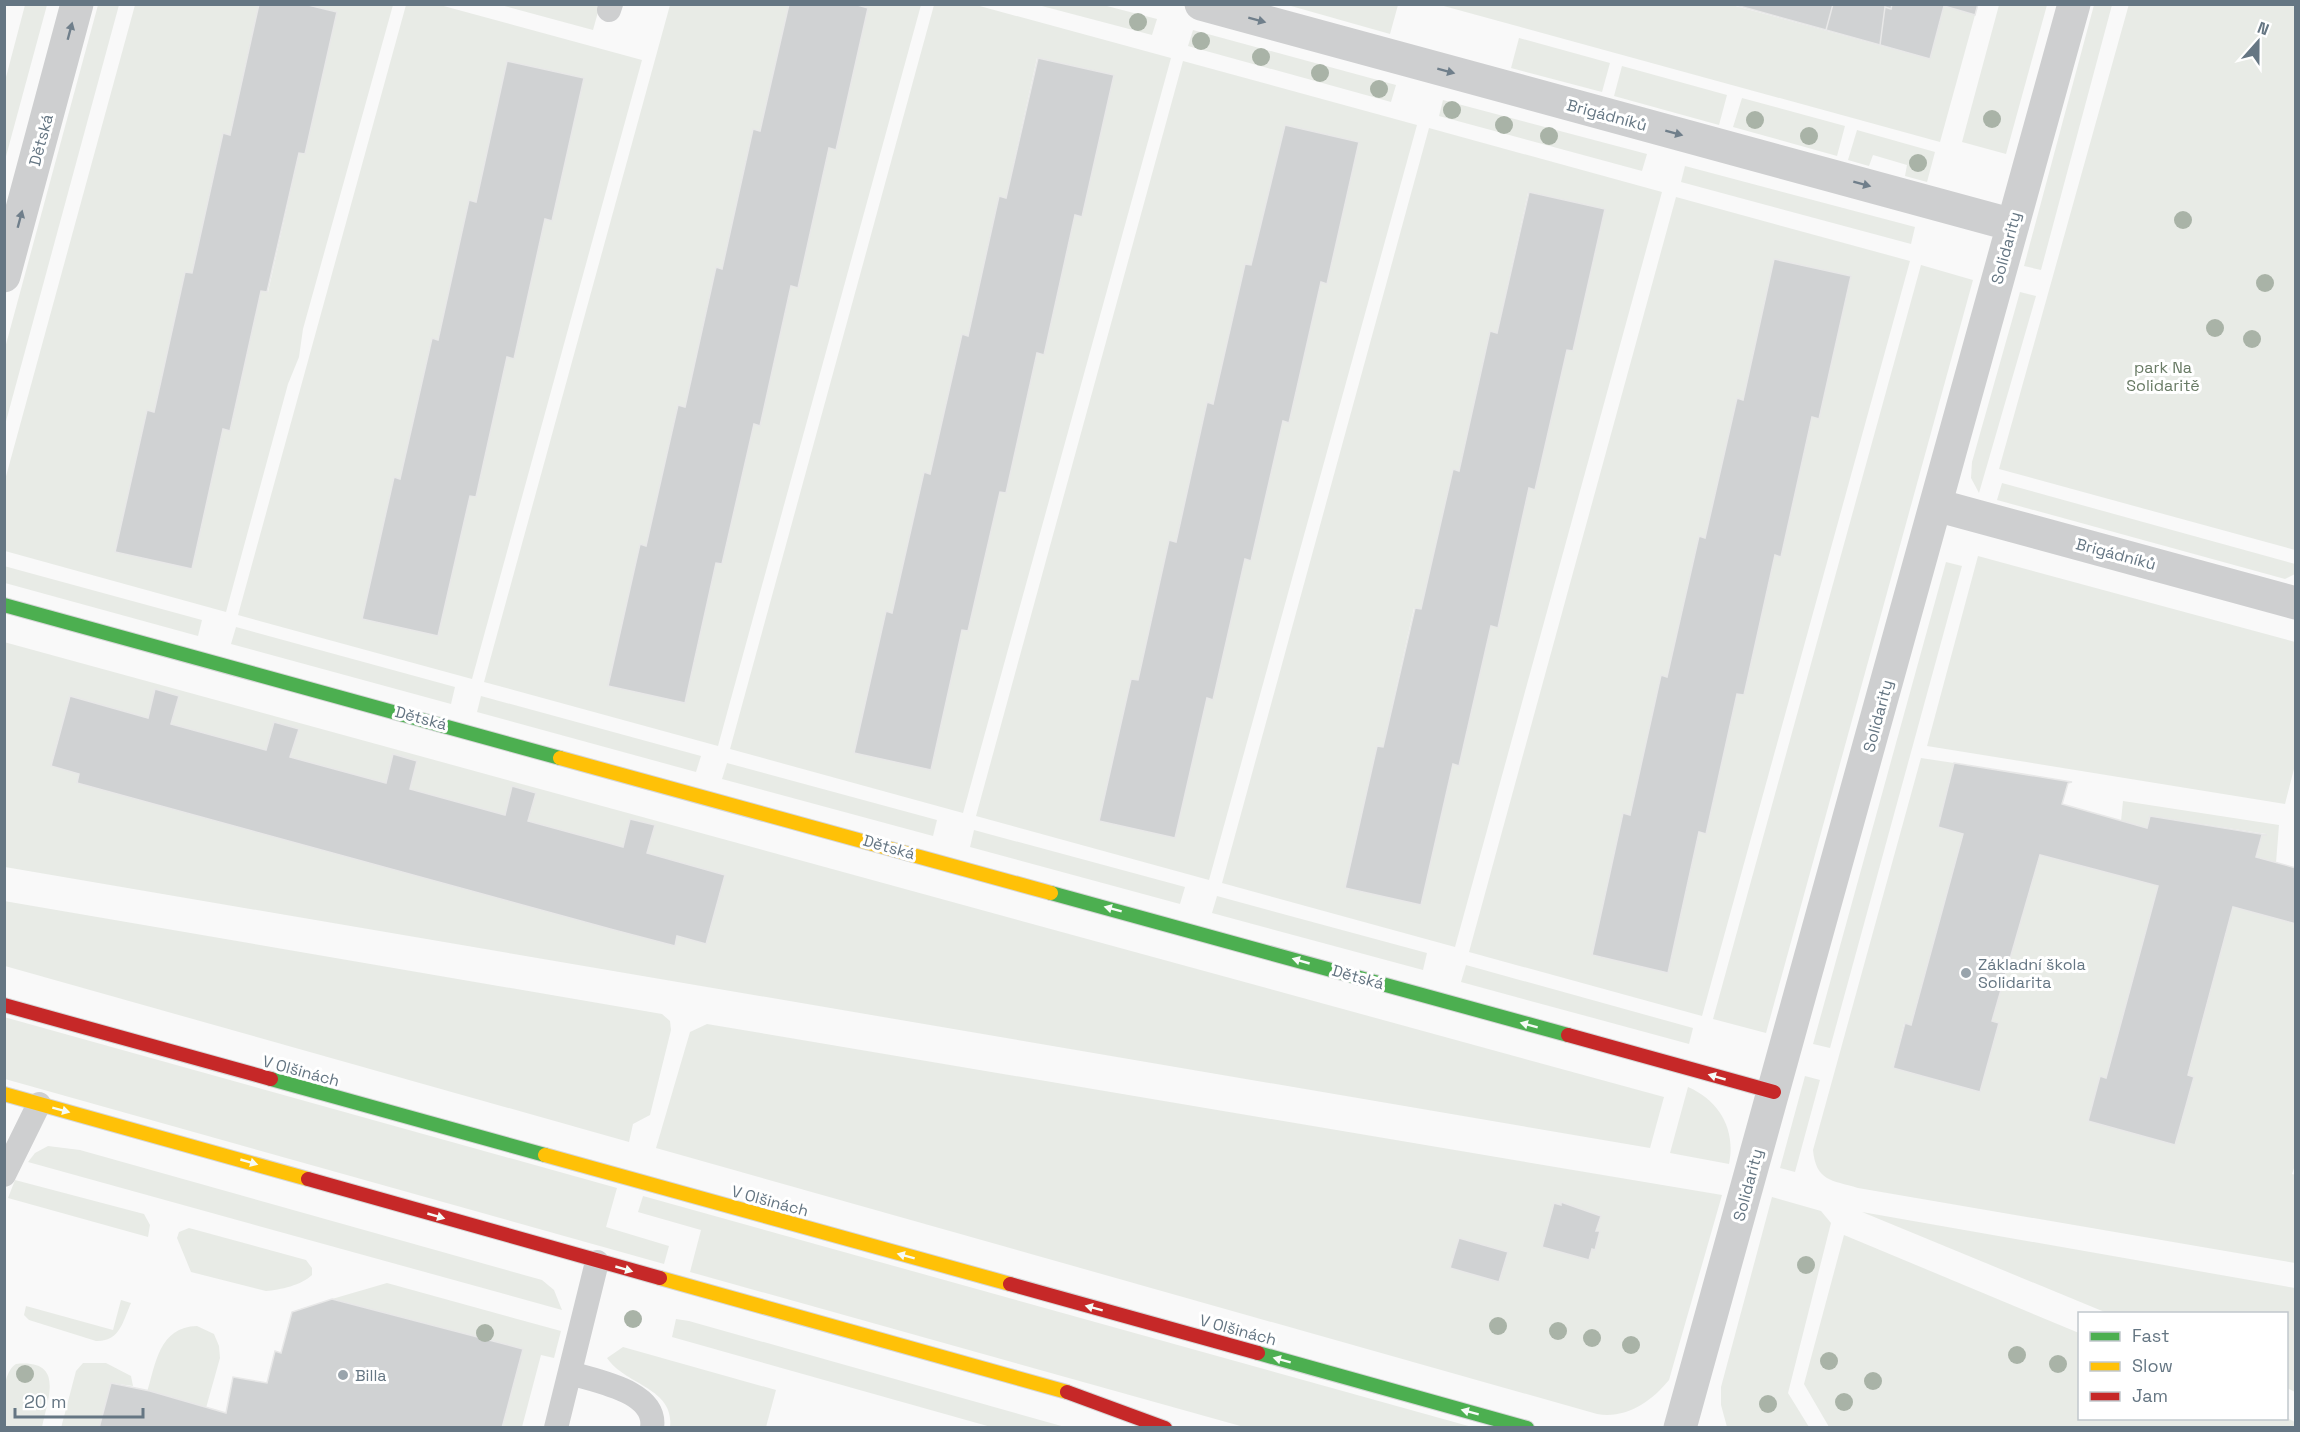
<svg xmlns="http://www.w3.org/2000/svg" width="2300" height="1432" viewBox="0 0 2300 1432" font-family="'Space Grotesk',sans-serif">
  <rect width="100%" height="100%" fill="#f9f9f9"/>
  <path fill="#e8ebe6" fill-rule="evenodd" d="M1284,4H1398V5L1390,34Z
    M2129,4L2295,5V550L1999,469Z
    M25,5H47L5,160V81Z
    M98,5H119L5,425V348Z
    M135,5H259L230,135L223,134L192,273L185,272L154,412L116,552L192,569L223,429L230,430L261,291L268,292L299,153L305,154L337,12L304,5H393L303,329L299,357L288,384L226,612L5,551V480Z
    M406,5H440L642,60L472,679L238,615ZM507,62L552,221L545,219L514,359L507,357L476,497L470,496L438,636L363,619L394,477L400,479L432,339L438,340L469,200L476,202Z
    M501,5H600L593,30Z
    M670,5H789L760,131L753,130L722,269L716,268L685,407L678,406L646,546L640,544L608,686L684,703L716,563L722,564L754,424L760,426L791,286L798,288L829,148L836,150L868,8L854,5H921L718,746L484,682Z
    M934,5H976L1171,58L963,813L730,749ZM1037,58L1113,75L1075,215L1044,355L1037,353L1006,493L1000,492L968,631L962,630L930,770L854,753L886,611L892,613L924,473L930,474L962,335L968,336L1000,196L1006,198Z
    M1038,5H1103L1157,19L1152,35Z
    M1440,5H1732L1930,59L1944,6L1975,15L1940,142Z
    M1999,5H2047L2006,154L1962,142Z
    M2094,5H2112L2041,270L2024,266Z
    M1193,30L1396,85L1391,102L1188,46Z
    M1519,38L1610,63L1602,92L1511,68Z
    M1183,61L1417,125L1209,880L976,816ZM1285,125L1359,143L1327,284L1321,282L1289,422L1283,421L1251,560L1245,559L1213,699L1207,698L1175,838L1099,820L1131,679L1138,680L1169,540L1176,542L1207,402L1213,404L1245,264L1251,265Z
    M1622,66L1727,95L1719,125L1614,96Z
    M1742,98L1845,126L1837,156L1733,127Z
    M1443,100L1647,154L1642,171L1439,116Z
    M1429,128L1662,192L1455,947L1222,883ZM1528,193L1605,210L1573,351L1567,350L1535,490L1529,488L1498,628L1491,626L1459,766L1453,764L1421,905L1345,887L1377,746L1383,747L1414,608L1421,609L1453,469L1459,471L1490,331L1497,333Z
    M1857,130L1935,152L1927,182L1905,176L1907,165L1873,155L1869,166L1848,160Z
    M1685,166L1915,227L1911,244L1681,182Z
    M1676,197L1910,261L1702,1016L1469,952ZM1774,260L1851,277L1819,419L1812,417L1781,557L1775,555L1744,695L1737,694L1706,834L1699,832L1667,973L1592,955L1623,813L1630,815L1661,675L1667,677L1699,537L1705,538L1737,398L1743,400Z
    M1921,265L1973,280L1766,1033L1713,1019Z
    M2020,292L2036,296L1979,493L1971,478L1972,462Z
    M2002,483L2295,564V574L2285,579L1997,500Z
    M1978,556L2295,642V765L2285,804L1927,746Z
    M1946,562L1962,566L1830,1048L1813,1044Z
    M4,566L202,620L198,636L5,583Z
    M236,627L455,687L451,704L231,644Z
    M4,642L1664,1097L1650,1148L5,867ZM155,689L179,696L171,724L266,750L275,722L299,729L290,757L386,783L393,754L417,761L410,789L505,815L512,786L536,793L528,821L623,847L631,819L655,825L647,853L725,875L706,943L677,936L674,946L77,783L79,774L51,765L70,697L148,718Z
    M481,696L701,756L696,772L477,712Z
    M1921,758L1954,763L1938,826L1963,834L1911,1025L1904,1024L1893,1068L1979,1092L1992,1021L2040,855L2158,886L2106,1078L2100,1077L2088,1121L2175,1145L2194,1077L2188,1075L2233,907L2295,924L2296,1162L2292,1174L2296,1175L2295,1263L1858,1188C1831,1180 1816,1181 1813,1150Z
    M727,763L937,820L933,836L722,779Z
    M2123,801L2279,825L2276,863L2256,857L2262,835L2266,834L2150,816L2147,828L2121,821Z
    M974,830L1185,887L1180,904L970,847Z
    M1217,896L1427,953L1423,970L1212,913Z
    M4,901L662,1014L670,1021L671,1030L650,1115L633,1124L629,1142L5,966Z
    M1466,965L1693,1028L1689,1044L1461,982Z
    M4,1017L617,1188L606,1227L669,1246L664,1264L5,1079Z
    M707,1024L1722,1195L1669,1380C1651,1402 1626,1419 1597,1414L656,1148L690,1032ZM1562,1202L1601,1216L1596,1231L1600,1232L1595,1250L1592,1249L1555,1203L1561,1205ZM1508,1252L1499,1282L1450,1268Z
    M1805,1076L1820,1080L1795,1172L1780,1168Z
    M1688,1087C1720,1101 1736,1130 1729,1164L1670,1153Z
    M48,1146L80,1150L542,1280L554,1290L562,1310L28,1162L35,1153Z
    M15,1180L144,1214L150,1225L148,1237L8,1198Z
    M643,1196L1472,1427H1244L708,1277L690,1272L701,1230L638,1212Z
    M1772,1197L1821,1211L1831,1223L1788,1393L1809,1427H1727L1721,1405V1387Z
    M1862,1212L2295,1288V1392L2287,1388L2286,1314L2107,1313Z
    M189,1228L306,1260L312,1268V1275C302,1285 280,1290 266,1291L191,1272L177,1238L179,1232Z
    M1844,1235L2079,1333L2080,1418H2287L2295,1422V1427H1829L1804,1384Z
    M387,1283L561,1331L554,1358L541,1355L522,1427H502L332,1299Z
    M121,1300L131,1303C123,1321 120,1342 96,1341L29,1320L24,1315L26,1306L113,1330Z
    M676,1319L689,1321L1065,1427H991L672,1337Z
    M197,1326L214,1334L219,1346L220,1358L206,1408L147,1392C156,1363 159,1327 197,1326Z
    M623,1347L776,1390L766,1427H670C675,1388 625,1385 607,1358Z
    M83,1363H106L131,1376L133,1386L111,1383L99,1427L61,1428L76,1371Z
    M16,1364C65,1359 48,1398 42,1427H5C4,1410 0,1374 16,1364Z"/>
  <path fill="#d0d2d3" stroke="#e8e8e8" stroke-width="1.5" d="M259,4H304L337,12L305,154L299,153L267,292L261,291L230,431L223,429L192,569L115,552L147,410L154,412L185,272L192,273L223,133L230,135Z
    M789,4H854L868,8L836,150L829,148L798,288L791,286L760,426L754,424L722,564L716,563L685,703L608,686L640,544L646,546L678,405L685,407L716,267L722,269L753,129L760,131Z
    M1732,4H1833L1826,30Z
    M1833,4H1892L1891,9L1885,7L1880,45L1826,30Z
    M1892,4H1978L1975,15L1944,6L1930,59L1880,45L1885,7L1891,9Z
    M1038,58L1114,75L1082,217L1075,215L1044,355L1037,353L1006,493L1000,492L968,631L962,630L931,770L854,753L886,611L892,613L924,472L930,474L962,334L968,336L999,196L1006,198Z
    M507,61L584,78L552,221L545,219L514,359L507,357L476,497L470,496L438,636L362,619L394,477L400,479L432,338L438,340L469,200L476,202Z
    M1285,125L1359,142L1327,284L1321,282L1289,423L1283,421L1251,561L1245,559L1213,700L1207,698L1175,838L1099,821L1131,679L1138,680L1169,540L1176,542L1207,402L1213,404L1245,264L1251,265Z
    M1529,192L1605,209L1573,351L1567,350L1535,490L1529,488L1498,628L1491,626L1459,766L1453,764L1421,905L1345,888L1377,746L1383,747L1415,608L1421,609L1453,469L1459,471L1490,331L1497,333Z
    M1774,259L1851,276L1819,419L1812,417L1781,557L1775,555L1744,695L1737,694L1706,834L1699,832L1668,973L1592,955L1623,813L1630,815L1661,675L1667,677L1699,536L1705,538L1737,398L1743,400Z
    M155,689L179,696L171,724L266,750L274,722L299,729L290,757L386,783L393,754L417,761L410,789L505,815L512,786L536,793L528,821L605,842L623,847L630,819L655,825L647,853L725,875L706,944L677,936L675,946L614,930L77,783L79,774L51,766L70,696L148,718Z
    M1954,763L2072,782L2068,783L2062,804L2147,828L2150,816L2267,835H2262L2256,857L2296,868V924L2233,907L2188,1075L2194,1077L2175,1145L2088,1121L2100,1076L2106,1078L2158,886L2040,855L1992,1021L1999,1023L1980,1092L1893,1068L1905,1023L1911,1025L1963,834L1938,827Z
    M1561,1202L1601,1216L1596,1231H1600L1595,1250L1592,1249L1589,1260L1542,1247L1554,1203L1561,1205Z
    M1459,1238L1508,1252L1499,1282L1450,1268Z
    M332,1299L523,1349L502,1428H99L111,1383L150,1391L226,1413L233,1377L267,1383L275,1351L281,1353L292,1312Z"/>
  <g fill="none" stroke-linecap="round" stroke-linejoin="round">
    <g stroke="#d5d6d7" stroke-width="16">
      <path id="fast" d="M4,605L560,758
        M1051,893L1568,1035
        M271,1079L545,1155
        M1258,1353L1527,1428"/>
    </g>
    <g stroke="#d5d6d7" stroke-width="16">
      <path id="slow" d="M560,758L1051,893
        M4,1094L308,1179
        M545,1155L1010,1284
        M660,1278L1067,1392"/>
    </g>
    <g stroke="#d5d6d7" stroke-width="16">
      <path id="jam" d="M4,1005L271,1079
        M1568,1035L1774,1092
        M308,1179L660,1278
        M1010,1284L1258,1353
        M1067,1392L1165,1428"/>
    </g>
    <path stroke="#cecfd0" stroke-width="24" d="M609,10L611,4
      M4,1175L39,1104
      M570,1373C595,1381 658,1391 652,1428
      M556,1428L597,1262"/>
    <path stroke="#cecfd0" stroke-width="33" d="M1201,4L2013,225
      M4,276L77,4
      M1936,505L2296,603
      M1680,1428L2074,4"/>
    <use href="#fast" stroke="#4caf50" stroke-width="14"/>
    <use href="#slow" stroke="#ffc107" stroke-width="14"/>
    <use href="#jam" stroke="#c62828" stroke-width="14"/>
  </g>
  <g fill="#a9b3a7">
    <circle cx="1138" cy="22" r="9"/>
    <circle cx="1201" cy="41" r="9"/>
    <circle cx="1261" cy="57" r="9"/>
    <circle cx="1320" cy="73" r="9"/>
    <circle cx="1379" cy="89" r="9"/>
    <circle cx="1452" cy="110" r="9"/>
    <circle cx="1992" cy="119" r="9"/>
    <circle cx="1755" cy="120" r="9"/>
    <circle cx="1504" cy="125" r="9"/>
    <circle cx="1549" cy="136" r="9"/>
    <circle cx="1809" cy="136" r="9"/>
    <circle cx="1918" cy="163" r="9"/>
    <circle cx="2183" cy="220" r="9"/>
    <circle cx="2265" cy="283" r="9"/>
    <circle cx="2215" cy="328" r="9"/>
    <circle cx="2252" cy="339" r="9"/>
    <circle cx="1806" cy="1265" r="9"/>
    <circle cx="633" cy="1319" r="9"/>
    <circle cx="1498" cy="1326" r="9"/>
    <circle cx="1558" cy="1331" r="9"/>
    <circle cx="485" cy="1333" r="9"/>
    <circle cx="1592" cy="1338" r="9"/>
    <circle cx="1631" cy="1345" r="9"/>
    <circle cx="2017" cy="1355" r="9"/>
    <circle cx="1829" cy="1361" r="9"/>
    <circle cx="2058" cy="1364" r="9"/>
    <circle cx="25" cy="1374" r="9"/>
    <circle cx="1873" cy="1381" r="9"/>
    <circle cx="1844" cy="1402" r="9"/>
    <circle cx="1768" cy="1404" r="9"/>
  </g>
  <defs><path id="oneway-solid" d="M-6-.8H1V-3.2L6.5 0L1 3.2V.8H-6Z" transform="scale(1.5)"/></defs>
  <g fill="#707f8b">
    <use href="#oneway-solid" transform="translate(1257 20) rotate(15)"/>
    <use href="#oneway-solid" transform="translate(70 31) rotate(-75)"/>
    <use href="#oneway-solid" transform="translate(1446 71) rotate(15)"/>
    <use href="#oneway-solid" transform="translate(1674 133) rotate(15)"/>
    <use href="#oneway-solid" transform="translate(1862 184) rotate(15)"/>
    <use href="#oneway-solid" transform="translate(20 219) rotate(-75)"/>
  </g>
  <g fill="#f6fbf6">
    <use href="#oneway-solid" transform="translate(1113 909) rotate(-165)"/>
    <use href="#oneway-solid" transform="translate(1301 961) rotate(-164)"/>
    <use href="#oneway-solid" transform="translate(1529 1025) rotate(-165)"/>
    <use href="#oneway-solid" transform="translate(1717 1077) rotate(-164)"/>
    <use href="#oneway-solid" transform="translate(61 1110) rotate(15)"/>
    <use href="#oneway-solid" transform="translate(249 1162) rotate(16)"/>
    <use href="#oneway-solid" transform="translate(436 1216) rotate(16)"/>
    <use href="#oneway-solid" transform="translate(906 1256) rotate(-165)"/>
    <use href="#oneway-solid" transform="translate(624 1269) rotate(16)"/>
    <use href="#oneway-solid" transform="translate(1094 1308) rotate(-165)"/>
    <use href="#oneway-solid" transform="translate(1282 1360) rotate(-165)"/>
    <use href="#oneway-solid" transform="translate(1470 1412) rotate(-165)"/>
  </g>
  <g fill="#99a4ac" stroke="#fff" stroke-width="2">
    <circle cx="1966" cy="973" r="6"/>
    <circle cx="343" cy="1375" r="6"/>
  </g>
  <g text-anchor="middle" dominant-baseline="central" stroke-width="6" stroke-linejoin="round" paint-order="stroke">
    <g font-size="16" fill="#657683" stroke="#fff">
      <text transform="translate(1607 115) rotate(15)">Brigádníků</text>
      <text transform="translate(41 140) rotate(-75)">Dětská</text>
      <text transform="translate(2006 248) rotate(-75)">Solidarity</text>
      <text transform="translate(2116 554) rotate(15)">Brigádníků</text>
      <text transform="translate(1878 716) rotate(-75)">Solidarity</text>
      <text transform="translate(421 718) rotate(15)">Dětská</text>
      <text transform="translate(889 847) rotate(16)">Dětská</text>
      <text transform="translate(1358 977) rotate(16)">Dětská</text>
      <text transform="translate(301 1071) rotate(15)">V Olšinách</text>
      <text transform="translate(1748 1185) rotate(-75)">Solidarity</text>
      <text transform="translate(770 1201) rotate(15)">V Olšinách</text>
      <text transform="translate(1238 1330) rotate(15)">V Olšinách</text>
    </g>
    <g font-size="16" fill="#687a64" stroke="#fff">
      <text x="2163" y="367">park Na<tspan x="2163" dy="18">Solidaritě</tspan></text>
    </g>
    <g font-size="16" fill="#657683" stroke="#fff" text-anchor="start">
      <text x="1978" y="964">Základní škola<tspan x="1978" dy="18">Solidarita</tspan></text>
      <text x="355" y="1375">Billa</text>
    </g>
  </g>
  <rect width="2300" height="1432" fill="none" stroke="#657683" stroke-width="12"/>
  <rect x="2078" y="1312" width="210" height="108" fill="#ffffff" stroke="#c1c8cd" stroke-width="1.5"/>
  <rect x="2090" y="1332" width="30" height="9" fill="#4caf50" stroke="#c1c8cd" stroke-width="1.5"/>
  <text x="2132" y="1342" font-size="18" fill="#657683">Fast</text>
  <rect x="2090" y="1362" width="30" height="9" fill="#ffc107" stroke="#c1c8cd" stroke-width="1.5"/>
  <text x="2132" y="1372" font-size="18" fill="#657683">Slow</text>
  <rect x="2090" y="1392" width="30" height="9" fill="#c62828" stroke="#c1c8cd" stroke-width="1.5"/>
  <text x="2132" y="1402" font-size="18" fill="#657683">Jam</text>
  <g transform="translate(2258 42) rotate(21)" stroke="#ffffff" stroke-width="4.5" paint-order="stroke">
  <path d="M0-4.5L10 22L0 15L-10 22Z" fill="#657683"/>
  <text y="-9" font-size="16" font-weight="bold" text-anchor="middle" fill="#657683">N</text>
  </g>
  <path d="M15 1408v9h128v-9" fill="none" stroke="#657683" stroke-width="3"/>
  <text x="24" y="1408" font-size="18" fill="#657683" stroke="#ffffff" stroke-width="4.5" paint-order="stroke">20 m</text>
</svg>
